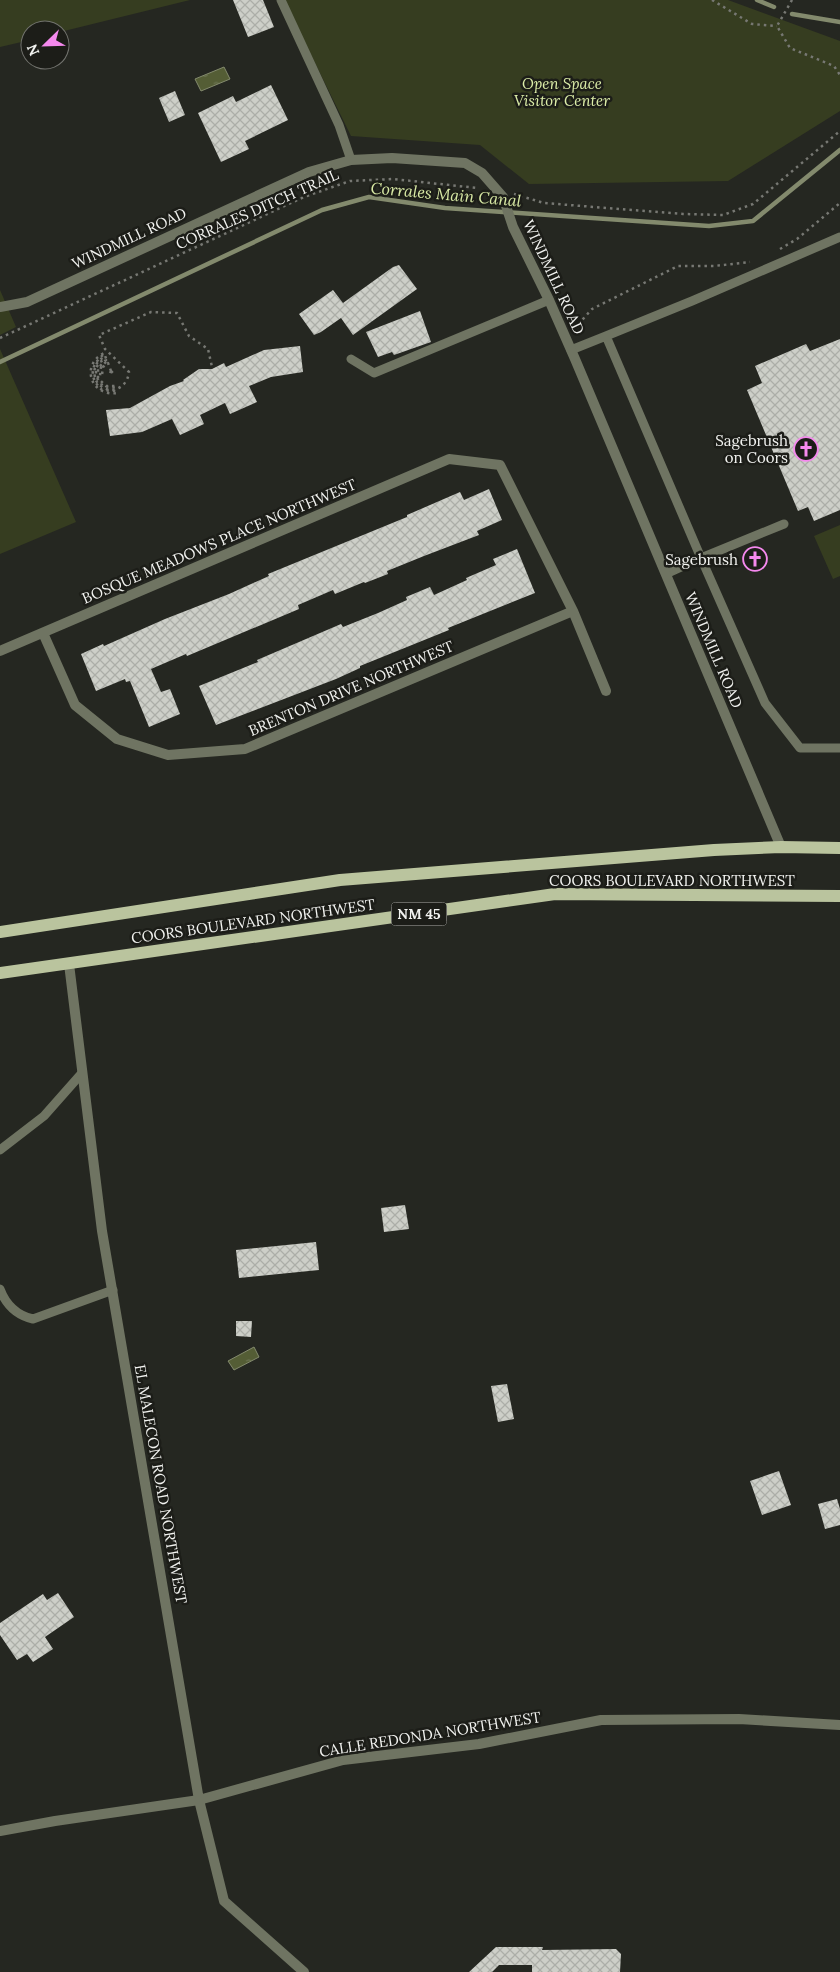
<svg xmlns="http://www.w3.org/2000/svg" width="840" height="1972" viewBox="0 0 840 1972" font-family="Lora,serif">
  <defs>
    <pattern id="water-ripples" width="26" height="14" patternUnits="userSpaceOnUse" patternTransform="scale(1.25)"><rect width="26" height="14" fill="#545d35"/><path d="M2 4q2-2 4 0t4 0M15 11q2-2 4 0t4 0" fill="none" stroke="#6d7553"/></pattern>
    <pattern id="building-cross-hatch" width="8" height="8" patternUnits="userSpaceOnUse" patternTransform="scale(1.25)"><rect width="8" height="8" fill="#cdcfc8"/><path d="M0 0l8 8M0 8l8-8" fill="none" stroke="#acaea8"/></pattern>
  </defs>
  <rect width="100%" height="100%" fill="#252721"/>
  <path fill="#363d20" d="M0,0H190L60,32V30H30V40L0,47Z
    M284,0H728L840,41V111L728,181L529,184L480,145L351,136Z
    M0,290L16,327L0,335Z
    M0,349L76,522L0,554Z
    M840,525V576L833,579L814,536Z"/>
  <path fill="url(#water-ripples)" stroke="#838a6d" d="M224,67L230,79L201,91L195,79Z
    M254,1347L259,1357L234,1370L228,1361Z"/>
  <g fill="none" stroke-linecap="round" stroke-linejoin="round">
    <path stroke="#838a6d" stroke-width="4.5" d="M757,0L774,7
      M792,14L840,22
      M0,362L322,210L369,197L445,208L709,226L753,221L840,150"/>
  </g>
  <path fill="url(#building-cross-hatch)" d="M233,0H263L274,27L248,37Z
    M271,85L288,120L245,141L249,149L221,162L198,113L233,96L236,102Z
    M175,91L185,115L169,122L159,98Z
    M399,265L417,289L353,335L341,318L321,332L314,335L299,314L333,290L343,303L393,267Z
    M420,311L431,342L394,355L392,352L378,357L366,332Z
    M840,339V510L814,521L808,507L798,511L747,390L762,383L755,366L806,344L810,351Z
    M300,346L303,372L271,377L249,386L257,402L230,414L225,403L200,415L204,424L180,435L172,419L142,432L110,436L106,410L130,408L170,386L184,381L183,380L199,369H212L224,363L226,367L264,350Z
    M489,489L502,520L477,531L479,535L424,556L387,571L388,574L365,583L364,582L335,594L333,590L298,605L299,609L187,656L186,654L151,669L161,692L170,689L180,714L149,727L130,681L126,682L125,679L96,691L81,654L103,644L104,646L165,619L229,594L269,576L268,574L407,517V515L460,492L464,500Z
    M517,549L535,593L448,628L449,630L360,666V668L336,679L216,725L199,686L258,662L257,660L341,624L343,627L378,613L407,600L406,597L430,587L434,595L467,580L466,578L496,565L493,559Z
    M405,1205L409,1229L384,1232L381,1208Z
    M316,1242L319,1270L239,1278L236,1250Z
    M236,1321H252L251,1337L236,1336Z
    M507,1384L514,1419L498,1422L491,1386Z
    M779,1471L791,1505L762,1515L750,1481Z
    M837,1499L840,1509V1525L825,1529L818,1504Z
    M58,1593L74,1617L45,1637L53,1649L33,1662L27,1654L17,1660L0,1635V1623L43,1594L47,1600Z
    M496,1947H543L542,1950L616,1949L621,1954L620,1972H532V1965H499L492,1972H469Z"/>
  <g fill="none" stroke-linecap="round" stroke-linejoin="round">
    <path stroke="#777873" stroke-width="2.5" stroke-dasharray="2.5 4" stroke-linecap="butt" d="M712,0L752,24L777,26
      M792,0L777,26L790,48L834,66L840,75
      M514,194L544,203L683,214L723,215L753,204L840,131
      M780,249L797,239L840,203
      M574,329L592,309L678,266H714L750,262
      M0,338L304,197L350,181L393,179L477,188
      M111,371L108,363L103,367L102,375L100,376L101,367L107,361L104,353C80,365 91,397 117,393L116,391L102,390C89,378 90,366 103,355L104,357C96,361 93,369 95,377L96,376V368L100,362L105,359L106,360L98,368V378L106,386H115L116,388L103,386L97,378L95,379C105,397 127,391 129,372L105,349L99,335L151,312L177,313L189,336L208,349L212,367
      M111,371L113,373L112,374L110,373Z"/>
    <path stroke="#6f7462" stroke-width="9" d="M281,0L339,125L351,160
      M606,336L692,301L840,237
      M571,350L606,336L701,558L666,574
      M351,359L374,373L549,300
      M784,524L701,558L765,703L800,748H840
      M0,1150L44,1116L82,1073
      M0,1289C6,1305 16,1315 33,1319L113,1290"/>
    <path stroke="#6f7462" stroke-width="10" d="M0,307L27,302L309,172L351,160L392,158L465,163L482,173L503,197L513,227L549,300L575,359L781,847
      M43,633L75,705L117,739L168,755L245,749L573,611
      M0,651L449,459L500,465L573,611L606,691
      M69,964L102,1231L199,1800L224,1901L304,1972
      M0,1831L55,1821L199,1800L343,1760L479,1744L601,1720L739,1719L840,1725"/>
    <path stroke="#bac49e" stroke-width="12" d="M0,932L340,880L714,850L781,847L840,848
      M0,973L555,894L840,896"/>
  </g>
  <defs>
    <g id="church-ring" transform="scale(1.25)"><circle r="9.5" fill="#1c1d18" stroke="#f589ee" stroke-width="1.5"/><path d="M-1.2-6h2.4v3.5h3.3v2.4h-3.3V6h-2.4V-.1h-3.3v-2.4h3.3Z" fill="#f589ee"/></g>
  </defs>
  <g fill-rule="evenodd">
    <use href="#church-ring" x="806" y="449"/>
    <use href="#church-ring" x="755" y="559"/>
  </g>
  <g text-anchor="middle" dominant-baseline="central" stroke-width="5" stroke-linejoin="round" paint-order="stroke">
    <rect fill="#1c1d18" stroke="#b2b3af" stroke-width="1" x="391.5" y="902.5" width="55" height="23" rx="4"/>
    <g font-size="14" font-weight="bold" fill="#f2f3f0">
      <text x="419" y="914">NM 45</text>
    </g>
    <g font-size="15" font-style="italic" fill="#dceda8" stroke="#1c1d18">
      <text x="562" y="83">Open Space<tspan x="562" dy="17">Visitor Center</tspan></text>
    </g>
    <g font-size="15" fill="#f2f3f0" stroke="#1c1d18">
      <text transform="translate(257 209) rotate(-24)">CORRALES DITCH TRAIL</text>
      <text transform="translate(129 238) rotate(-25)">WINDMILL ROAD</text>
      <text transform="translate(554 277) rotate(65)">WINDMILL ROAD</text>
      <text transform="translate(219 541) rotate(-23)">BOSQUE MEADOWS PLACE NORTHWEST</text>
      <text transform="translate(714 650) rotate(67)">WINDMILL ROAD</text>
      <text transform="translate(351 688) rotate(-23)">BRENTON DRIVE NORTHWEST</text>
      <text x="672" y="880">COORS BOULEVARD NORTHWEST</text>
      <text transform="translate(253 921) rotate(-8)">COORS BOULEVARD NORTHWEST</text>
      <text transform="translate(161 1484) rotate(80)">EL MALECON ROAD NORTHWEST</text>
      <text transform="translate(430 1734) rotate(-9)">CALLE REDONDA NORTHWEST</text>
    </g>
    <g font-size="15" fill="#f2f3f0" stroke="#1c1d18" text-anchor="end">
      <text x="788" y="440">Sagebrush<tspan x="788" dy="17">on Coors</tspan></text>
      <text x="738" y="559">Sagebrush</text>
    </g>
    <g font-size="16" font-style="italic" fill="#d9eaa5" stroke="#1c1d18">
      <text transform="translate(446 194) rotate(5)">Corrales Main Canal</text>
    </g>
  </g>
  <g transform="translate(45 45) rotate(247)"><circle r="24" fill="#1c1d18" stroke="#72736e"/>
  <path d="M0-4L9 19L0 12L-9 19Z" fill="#f589ee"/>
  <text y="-8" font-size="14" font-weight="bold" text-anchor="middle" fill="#f2f3f0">N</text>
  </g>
</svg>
